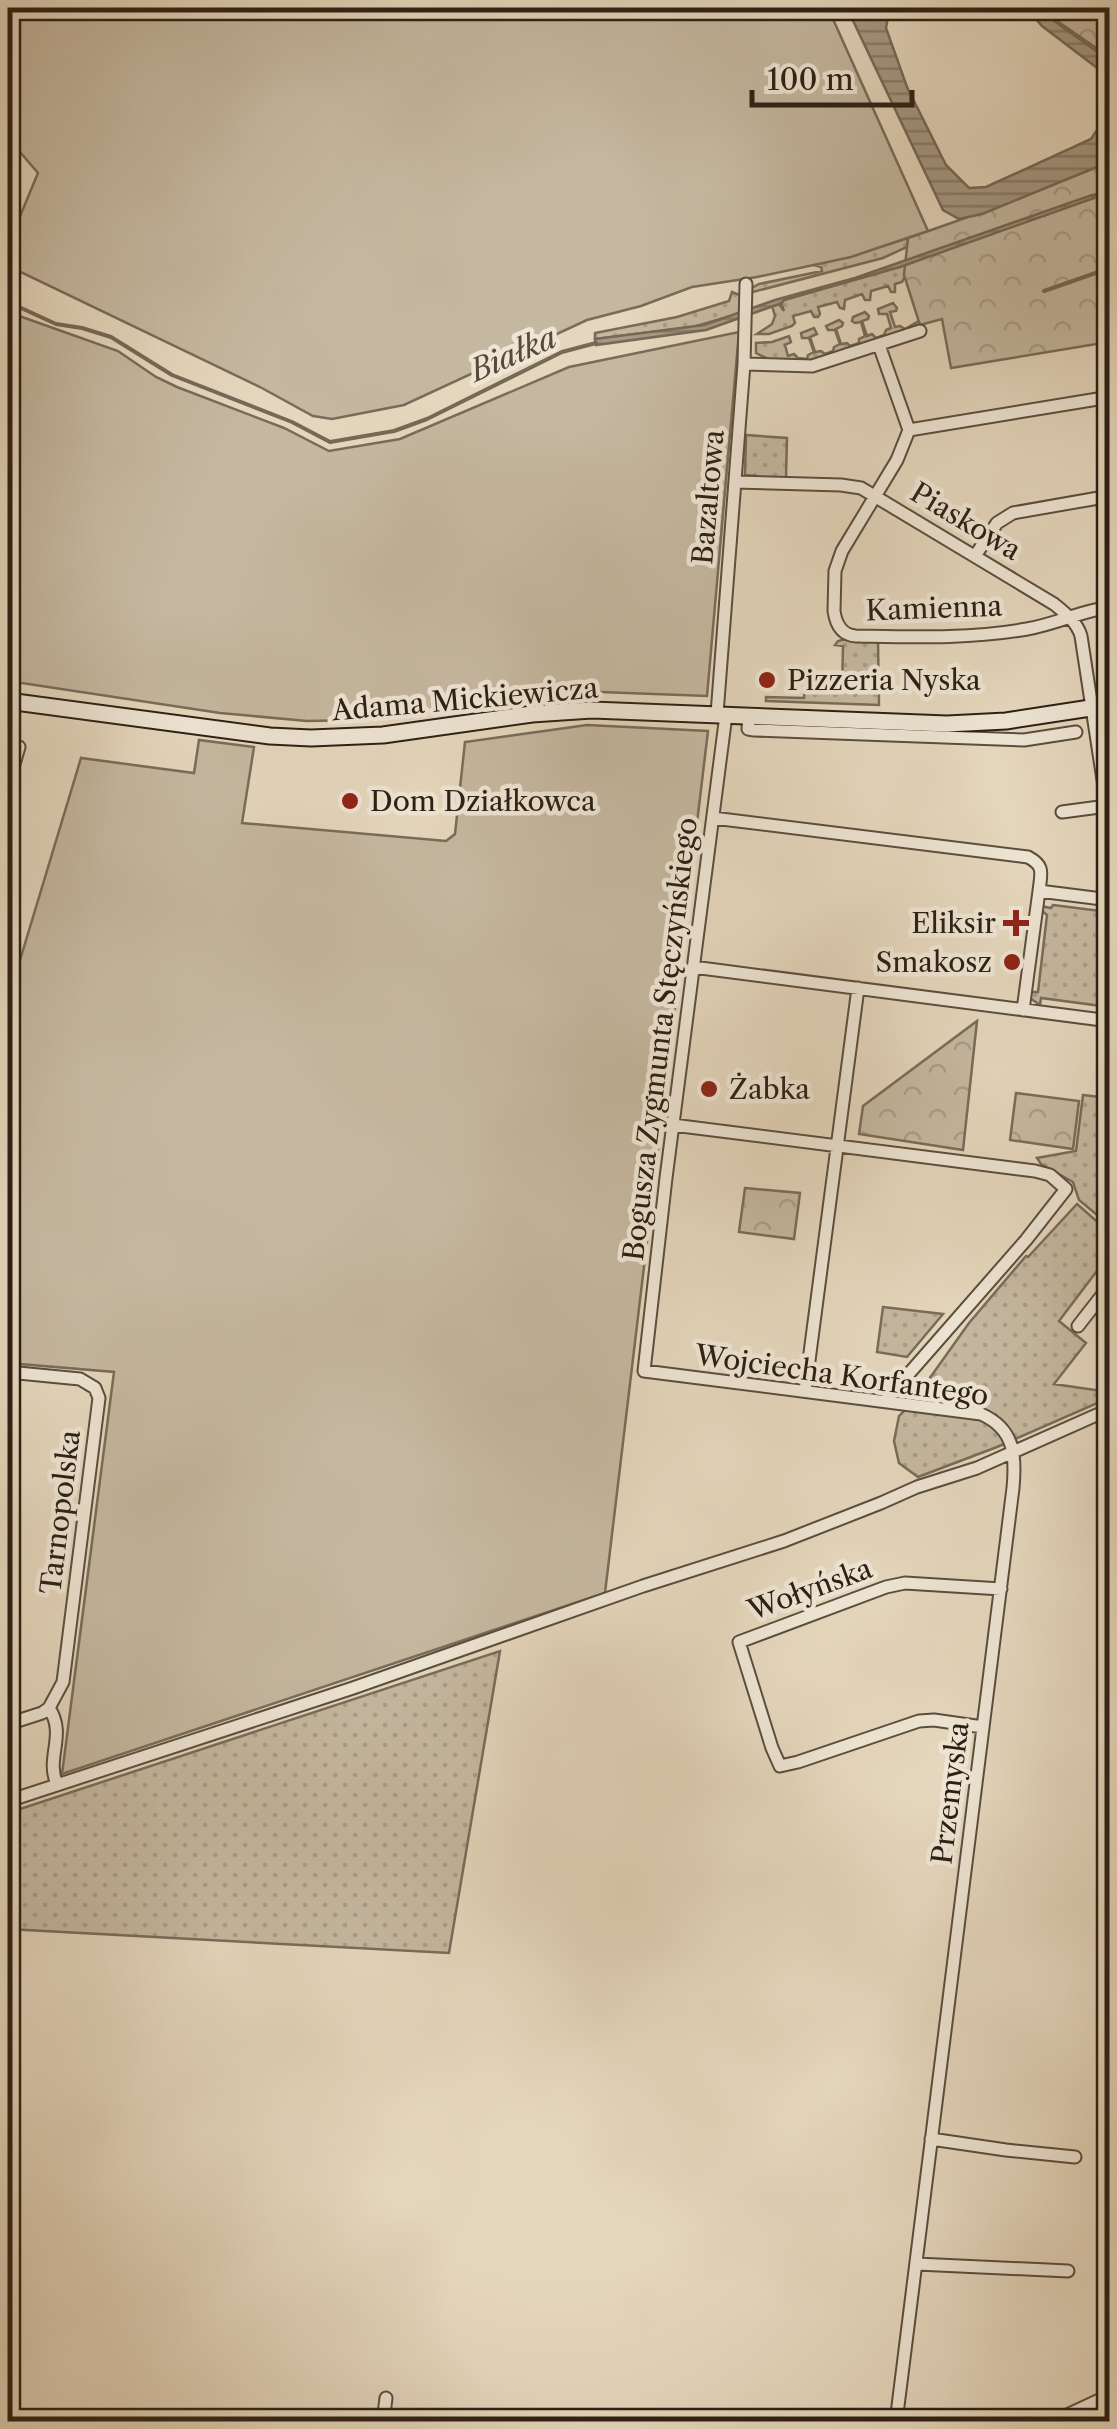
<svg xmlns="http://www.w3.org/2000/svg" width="1117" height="2429" viewBox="0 0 1117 2429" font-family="'Libre Caslon Text',serif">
  <defs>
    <pattern id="grass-dots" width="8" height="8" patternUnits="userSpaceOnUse" patternTransform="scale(2.5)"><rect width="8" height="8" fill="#c5b8a0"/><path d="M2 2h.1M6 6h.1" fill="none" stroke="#a99e89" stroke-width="1.8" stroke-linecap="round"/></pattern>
    <pattern id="forest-crowns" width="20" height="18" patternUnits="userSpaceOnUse" patternTransform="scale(2.5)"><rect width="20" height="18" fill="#c5b8a0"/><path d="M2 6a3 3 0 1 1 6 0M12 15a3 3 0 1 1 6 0" fill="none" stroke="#a99e89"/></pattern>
    <pattern id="water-rules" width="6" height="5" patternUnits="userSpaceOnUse" patternTransform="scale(2.5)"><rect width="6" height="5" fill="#a69984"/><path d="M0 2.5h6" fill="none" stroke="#877c6b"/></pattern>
  </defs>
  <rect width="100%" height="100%" fill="#e5d7bd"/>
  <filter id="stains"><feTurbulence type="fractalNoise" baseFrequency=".002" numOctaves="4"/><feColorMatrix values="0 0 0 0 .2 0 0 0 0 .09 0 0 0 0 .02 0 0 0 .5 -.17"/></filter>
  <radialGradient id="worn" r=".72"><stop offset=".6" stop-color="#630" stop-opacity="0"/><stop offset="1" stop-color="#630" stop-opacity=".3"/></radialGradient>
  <path fill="url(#grass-dots)" stroke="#786c5a" stroke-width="2.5" d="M908,238L907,247L883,258L749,293L750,289L759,284L822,271L821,267L814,265L851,256Z
    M913,262L902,282L895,284V292H891L888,286L871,291L870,300H865L862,294L845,300L844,309L840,308L837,302L818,307L820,314L818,317H814L811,311L793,316L795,323L792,326L769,334H757L772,324L775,316L772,306L781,304L784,300Z
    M732,292L742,296L741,313L693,327L595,339V333L677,317L729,301Z
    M893,303L897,308L896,311L890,312L895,327L900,326L905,329L919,321L921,328L816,361H767L766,358L756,353V343L772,342L789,336L791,342L785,345L788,356L794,354L798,358L807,359L808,355L814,352L809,338H802L801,333L814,328L817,334L810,337L815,352L821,351L825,354L833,351L834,347L840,344L835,330H828L826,326L839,320L843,323L842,326L836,329L841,344L847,343L850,346L859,343V339L865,336L861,322L855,323L852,321L853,317L865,312L869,316L868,319L862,321L867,336L872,334L876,338L884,335L886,330L891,328L887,314H879L878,309Z
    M746,435L787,438L786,478L755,479V476L745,475Z
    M846,639L878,640L879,705L766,701V697L804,698L805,690H842L843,646L835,645L838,641Z
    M1053,905L1109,912V1007L1041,998L1040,1005L1030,998L1031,992H1038L1047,915L1041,910V906L1051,908Z
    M1083,1095L1109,1098V1225L1079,1200L1073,1182L1041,1164L1037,1158L1076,1151Z
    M1077,1204L1109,1232V1255L1059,1321L1086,1343L1054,1384L1109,1392V1398L997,1447L918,1477L899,1463L894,1441L899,1416L912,1403L969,1323L1026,1256L1028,1257Z
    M883,1307L943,1314L907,1357L877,1352Z
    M500,1651L449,1953L8,1929V1813Z"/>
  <path fill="url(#forest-crowns)" stroke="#786c5a" stroke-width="2.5" d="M1057,8H1109V57L1053,18Z
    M1109,162V342L951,368L942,319L920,325L904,275L908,238C977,215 1043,189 1109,162Z
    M977,1021L963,1150L859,1134L863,1106Z
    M1016,1093L1079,1101L1073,1149L1010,1140Z
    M745,1188L800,1193L794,1239L739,1232Z"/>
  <path fill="#c5b8a0" stroke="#786c5a" stroke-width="2.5" d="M8,8H828L928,231L851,257L757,277L692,287L641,306L587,320L404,405L332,419L313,416L260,387L8,266V245L38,173L8,138Z
    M8,312L118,351L156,377L177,387L284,428L329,451L400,439L569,367L739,332L707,696L573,691L406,715L359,720L307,721L220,713L8,681Z
    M587,725L708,731L605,1593L62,1774L114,1372L8,1363V1000L81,758L194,773L199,740L254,747L242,823L446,841L455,834L465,742Z"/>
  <path fill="url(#water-rules)" stroke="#756957" stroke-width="2.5" d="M847,8H893L889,11L886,28L907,87L946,165L969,188L986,187L1091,139L1109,112V162L982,214L959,219L943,210Z
    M1034,8H1050L1049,11L1054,21L1109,60V77L1042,26L1035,18Z
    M1092,195L1094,198L900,267L784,300L781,303L784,311L779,304L706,330L596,345L595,339L704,325L775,300L855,278Z"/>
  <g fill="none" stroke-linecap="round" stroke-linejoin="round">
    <path stroke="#756957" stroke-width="4" d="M1093,196L1110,190
      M1044,291L1110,268
      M8,302L56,324L82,328L111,337L172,375L292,422L330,442L394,431L427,419L562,352L596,343"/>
    <g stroke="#5a4e3e" stroke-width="15">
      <path id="street" d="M879,345L909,430
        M744,364L812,366L920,331
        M909,430L897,460L842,551L835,571L834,611C836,625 842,635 856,636C914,637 971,639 1027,629C1056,624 1081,611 1110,607
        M909,430L1110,397
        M735,482L841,485L861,488L1054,604C1065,613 1077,622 1081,636L1107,806H1110
        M975,556L997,523L1013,513L1110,496
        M717,714L744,364L746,284
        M726,715L666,1178L644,1371L981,1414C1015,1429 1016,1456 1013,1488L896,2422
        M749,716L748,729L754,730L1024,740L1076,732
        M8,745L19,747L8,785
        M1062,812L1107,806
        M713,818L1028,857C1045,866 1041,873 1039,891L1110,900
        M693,967L1110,1021
        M1023,1010L1039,891
        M673,1125L1035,1171L1050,1175L1066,1189L1026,1240L885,1401
        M1078,1326L1110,1285
        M8,1372L80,1379L95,1388L99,1398L63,1682L49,1708C67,1735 45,1758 57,1784
        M805,1391L858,988
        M8,1724L42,1713L49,1708
        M983,1727L934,1720L919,1721L798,1762L780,1766L772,1748L739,1642L886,1587L905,1583L1001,1589
        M8,1801L353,1688L643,1586L784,1541L881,1503L917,1487L977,1468L1110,1409
        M931,2139L1006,2150L1075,2157
        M917,2264L1068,2271
        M383,2422L386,2398
        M1052,2422L1110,2395"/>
    </g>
    <g stroke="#2b2014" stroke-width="19">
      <path id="secondary" d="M8,701L270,736L311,738L383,735L532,714L592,710L947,724L1006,721L1110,705"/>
    </g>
    <use href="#street" stroke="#eee5d4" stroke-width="11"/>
    <use href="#secondary" stroke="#eee5d4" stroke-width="15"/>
  </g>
  <g fill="#8f2418" stroke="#eee5d4" stroke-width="4">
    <circle cx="767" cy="680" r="10"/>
    <circle cx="350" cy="801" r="10"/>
    <path d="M1011 908h10v10h10v10h-10v10h-10v-10h-10v-10h10z"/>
    <circle cx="1012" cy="962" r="10"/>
    <circle cx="709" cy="1089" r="10"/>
  </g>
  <g text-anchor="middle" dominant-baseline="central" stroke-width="9" stroke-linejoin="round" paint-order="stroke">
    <g font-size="28" fill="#2b2014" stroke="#eee5d4">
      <text transform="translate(708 497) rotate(-85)">Bazaltowa</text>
      <text transform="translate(966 521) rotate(31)">Piaskowa</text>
      <text transform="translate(934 608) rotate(-2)">Kamienna</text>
      <text transform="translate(465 699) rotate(-5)">Adama Mickiewicza</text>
      <text transform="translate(660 1039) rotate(-83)">Bogusza Zygmunta Stęczyńskiego</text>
      <text transform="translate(842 1375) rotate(8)">Wojciecha Korfantego</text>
      <text transform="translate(60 1512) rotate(-83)">Tarnopolska</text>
      <text transform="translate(810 1589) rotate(-20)">Wołyńska</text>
      <text transform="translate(950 1793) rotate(-83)">Przemyska</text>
    </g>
    <g font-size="28" fill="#2b2014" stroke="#eee5d4" text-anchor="start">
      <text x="787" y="680">Pizzeria Nyska</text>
      <text x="370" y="801">Dom Działkowca</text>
      <text x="996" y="923" text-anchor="end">Eliksir</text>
      <text x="992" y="962" text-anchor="end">Smakosz</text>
      <text x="729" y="1089">Żabka</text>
    </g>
    <g font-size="30" font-style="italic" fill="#564a3b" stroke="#eee5d4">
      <text transform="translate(513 354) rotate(-24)">Białka</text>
    </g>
  </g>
  <rect width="1117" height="2429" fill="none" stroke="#e5d7bd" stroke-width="40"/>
  <rect x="10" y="10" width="1097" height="2409" fill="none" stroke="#2b2014" stroke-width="5"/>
  <rect x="20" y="20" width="1077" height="2389" fill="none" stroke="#2b2014" stroke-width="2.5"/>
  <path d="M752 90v15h160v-15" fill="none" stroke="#2b2014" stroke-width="5"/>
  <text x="767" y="90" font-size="30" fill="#2b2014" stroke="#eee5d4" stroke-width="8" paint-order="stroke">100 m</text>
  <rect width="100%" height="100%" filter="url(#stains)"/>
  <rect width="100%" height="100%" fill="url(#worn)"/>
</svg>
